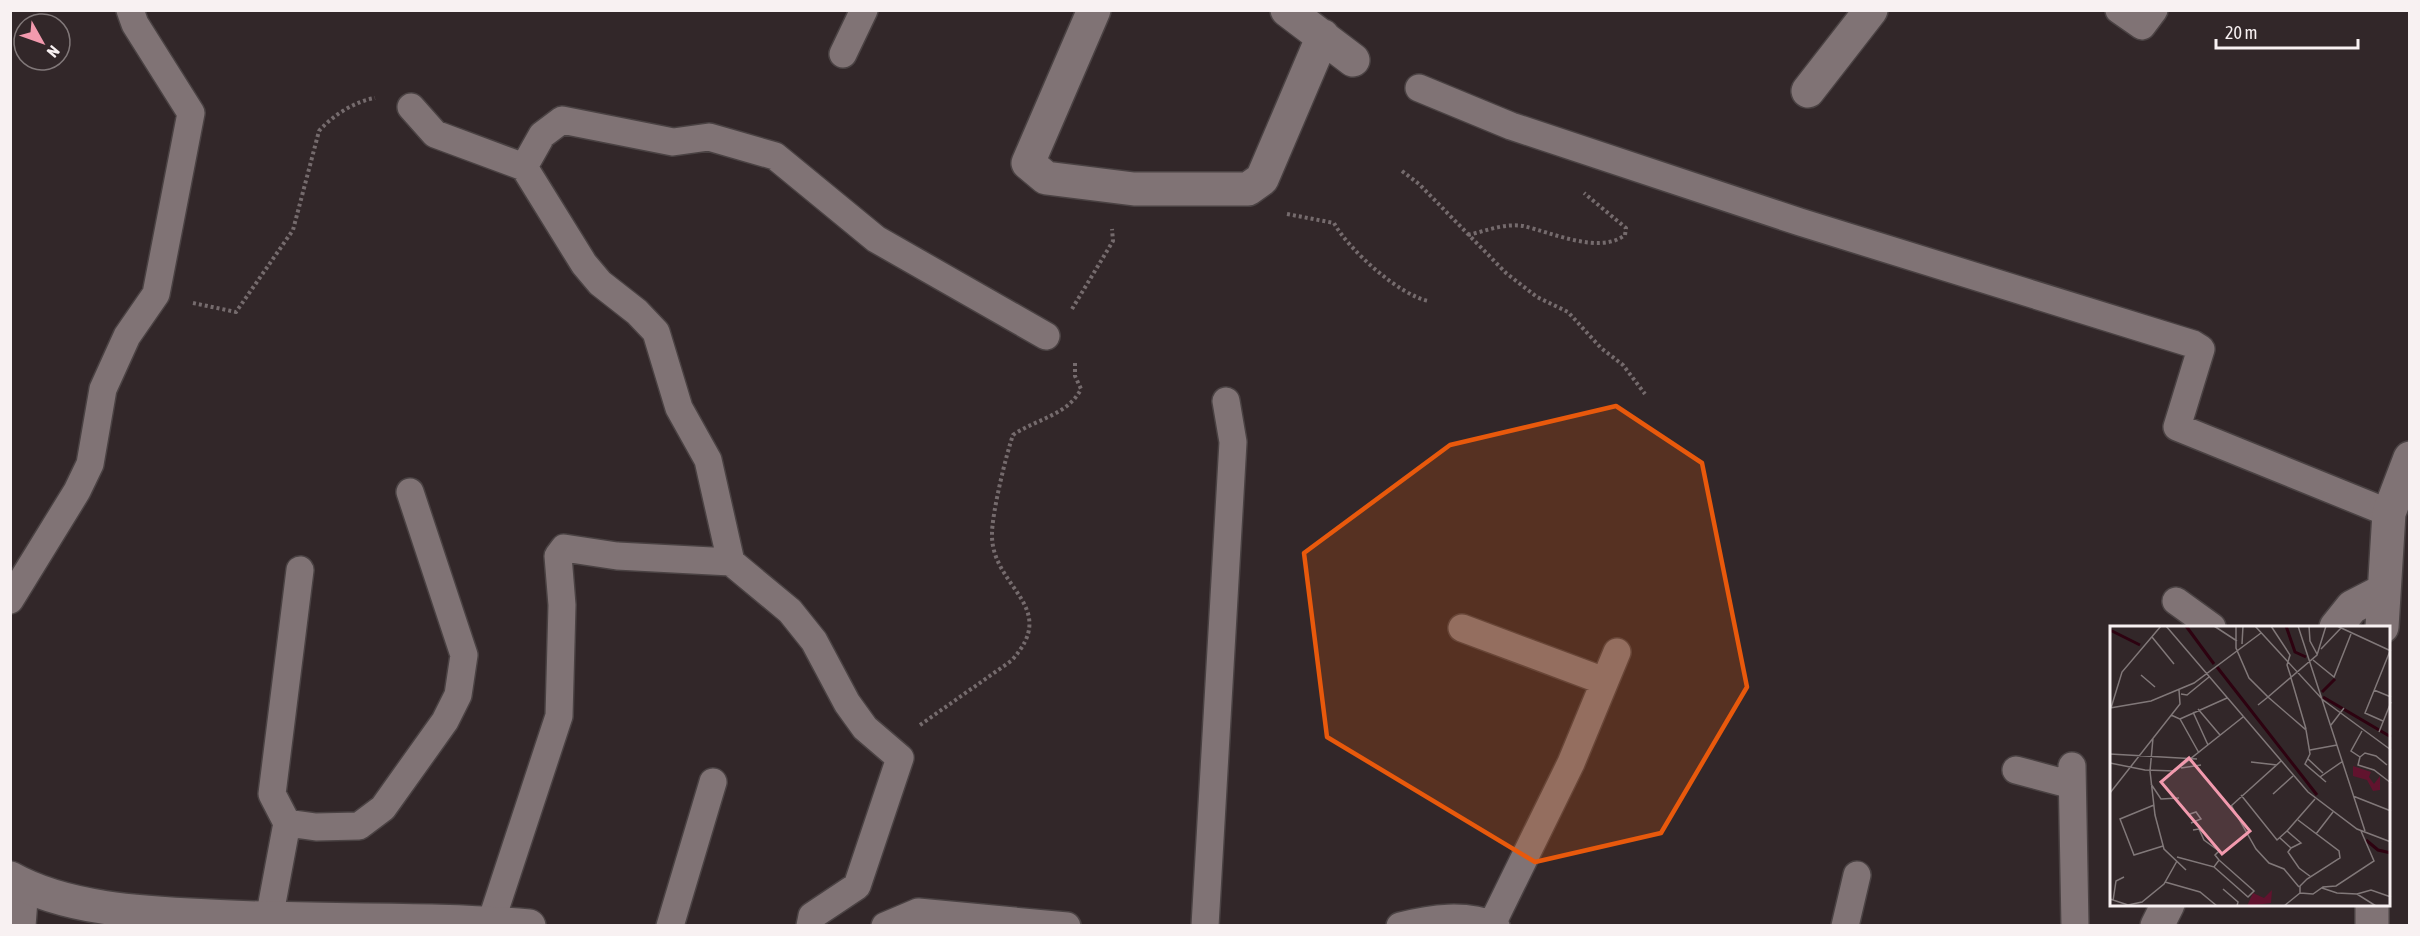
<svg xmlns="http://www.w3.org/2000/svg" width="2420" height="936" viewBox="0 0 2420 936" font-family="'Asap Condensed',sans-serif">
  <rect width="100%" height="100%" fill="#322729"/>
  <g fill="none" stroke-linecap="round" stroke-linejoin="round">
    <g stroke="#4a4243" stroke-width="30">
      <path id="lane" d="M2119,10L2142,26L2154,10
        M843,54L864,10
        M1419,88L1511,126L1800,222L2193,344L2201,349L2177,427L2389,513
        M411,107L435,134L524,167
        M10,600L77,491L90,464L103,389L127,336L156,294L191,113L135,24L130,10
        M2176,601L2212,627
        M1462,628L1604,681
        M2072,766L2075,926
        M2016,770L2072,785
        M287,823L316,827L359,826L383,808L445,721L458,695L464,655L410,492
        M269,919L287,823L272,794L300,570
        M491,922L559,716L562,605L558,556L564,548L617,556L731,562
        M1492,924L1571,763L1617,652
        M22,926L25,886
        M670,926L713,782
        M810,926L812,916L857,886L900,758L865,728L847,703L814,641L790,611L731,562L708,460L679,408L656,332L637,312L600,283L584,264L524,167L542,135L562,120L673,142L709,137L775,156L876,239L1046,336
        M885,926L918,912L1067,926
        M1205,926L1233,442L1226,401
        M1400,926C1432,918 1465,913 1496,926
        M1845,926L1857,875"/>
    </g>
    <g stroke="#4a4243" stroke-width="36">
      <path id="street" d="M1094,10L1028,163L1046,178L1134,189H1248L1262,179L1323,36
        M1287,10L1353,60
        M1808,91L1871,10
        M2336,627L2352,607L2383,591
        M2382,627L2389,513L2410,458
        M10,878C67,910 146,913 210,916C316,922 423,917 529,926
        M2157,926L2168,904
        M2372,926V904"/>
    </g>
    <path stroke="#756b6d" stroke-width="4" stroke-dasharray="3 3" stroke-linecap="butt" d="M1402,171L1419,184L1506,273L1537,297L1568,312L1601,348L1623,365L1645,394
      M1287,214L1334,223C1348,249 1400,296 1429,301
      M1468,235C1485,231 1505,223 1523,226C1551,232 1599,255 1625,235L1626,228L1584,193
      M193,303L236,312L293,230L319,131C332,116 355,101 375,98
      M1072,309L1113,241L1112,229
      M920,725L1011,661C1062,606 991,588 992,534C992,513 1006,455 1013,435C1036,419 1068,415 1081,389L1075,376V361"/>
    <use href="#lane" stroke="#807375" stroke-width="27"/>
    <use href="#street" stroke="#807375" stroke-width="33"/>
  </g>
  <path fill="#e8590c" fill-opacity="0.2" stroke="#e8590c" stroke-width="4.5" stroke-linejoin="round" d="M1616,406L1702,463L1747,687L1661,833L1535,862L1327,737L1304,553L1450,445Z"/>
  <g transform="translate(2110 626)">
    <rect width="280" height="280" fill="#322729"/>
    <path d="M243,140L261,146L259,151L264,158L270,150V164L263,165L257,154L243,150ZM162,264L161,277L137,280L143,267L154,272Z" fill="#61132e"/>
    <path fill="none" stroke="#2d0210" stroke-width="3" d="M76,0L104,38M176,0L185,26L196,31M0,4L30,19M107,41L207,169M212,66L225,53M213,71L281,111M256,214L268,224L281,227"/>
    <path fill="none" stroke="#817879" stroke-width="1.5" d="M56,0L198,166L247,203L281,216M104,0L127,15M126,0V22L139,52L158,71L148,79M145,0L213,74L281,124M161,0L180,29L177,39L181,51M188,0L255,205M199,0L200,15L207,28M227,0L281,25M42,11L64,38M132,18L133,0M211,23L231,2M203,34L224,51L241,8M31,49L45,61M181,52L196,103M264,64L281,71M71,68L77,69L99,51M0,82L41,75L84,57L151,7M1,82L12,46L51,0M88,83L110,109M83,86L98,119M61,89L70,93L89,127M70,93L117,72M273,95L255,87L280,25M221,99L234,82M252,105L241,125L250,131L248,139L264,144L281,157M269,106L281,76M43,112L40,145L45,189L54,223L76,244M200,124L227,119M0,128L87,133M250,131L255,127L266,130L277,139M198,133L213,147M141,136L167,139M0,137L35,144L65,145L133,91M71,142L91,139M210,151L233,135M216,156L195,138L200,128L196,104L158,71L207,29L216,0M41,158L51,173L69,172M0,167L70,78L69,64M163,168L183,150M131,169L167,214L177,205L191,217L181,222M243,170L281,185M44,179L10,193L24,229L53,220M121,179L146,223L159,237L174,243L189,261M121,180L171,135M80,188L86,186L91,193L81,197M83,204L89,203L94,214L109,225L105,229L109,234M177,205L205,173M206,208L223,186M170,212L181,222L178,226L189,242L201,251M67,231L104,241L109,234L144,265L138,271L104,241M55,256L90,266L107,280M212,262L227,267L247,268L266,280M113,263L128,276L127,280M190,267L203,268L213,261L226,260L264,235L251,205M247,268L261,264L281,271M0,273L18,279L32,276L54,258L67,235M3,275L6,255L14,251M174,280L190,267V260L197,253L230,232L229,225L188,194"/>
    <path fill="#f29aae" fill-opacity="0.15" stroke="#f29aae" stroke-width="3" d="M79,132L140,205L112,228L51,156Z"/>
    <rect width="280" height="280" fill="none" stroke="#f8f1f2" stroke-width="3"/>
  </g>
  <rect width="2420" height="936" fill="none" stroke="#f8f1f2" stroke-width="24"/>
  <g transform="translate(42 42) rotate(130)"><circle r="28" fill="#322729" stroke="#817879" stroke-width="1.5"/>
  <path d="M0-4.5L10 22L0 15L-10 22Z" fill="#f29aae"/>
  <text y="-9" font-size="16" font-weight="bold" text-anchor="middle" fill="#f8f1f2">N</text>
  </g>
  <path d="M2216 39v9h142v-9" fill="none" stroke="#f8f1f2" stroke-width="3"/>
  <text x="2225" y="39" font-size="18" fill="#f8f1f2" stroke="#322729" stroke-width="4.5" paint-order="stroke">20 m</text>
</svg>
